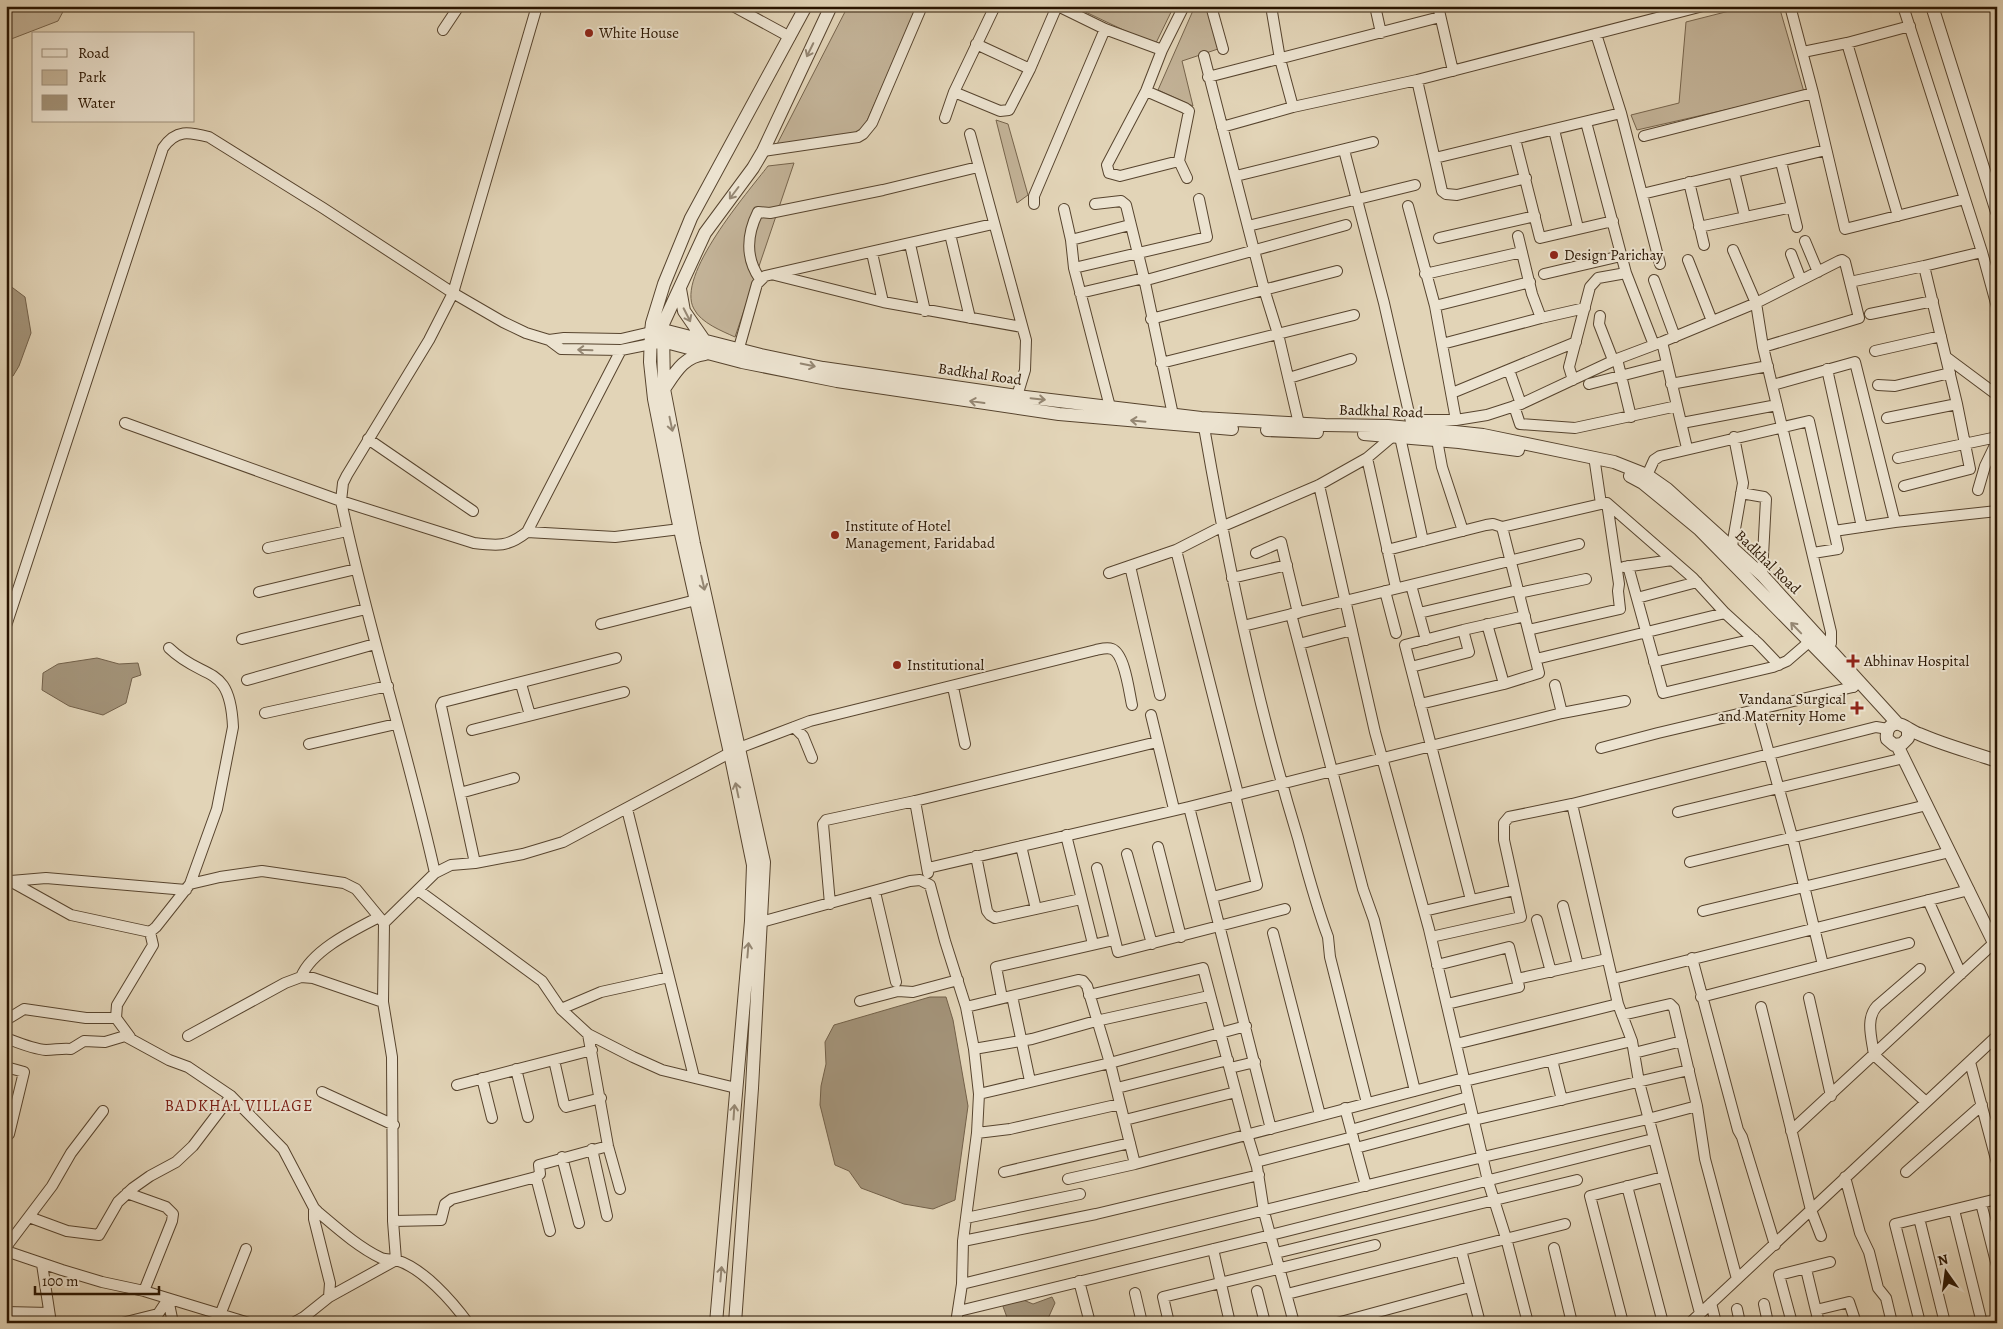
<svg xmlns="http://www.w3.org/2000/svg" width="2003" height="1329" viewBox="0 0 2003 1329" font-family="Alegreya,serif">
  <rect width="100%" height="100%" fill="#e2d4b7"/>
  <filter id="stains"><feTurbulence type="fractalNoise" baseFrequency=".004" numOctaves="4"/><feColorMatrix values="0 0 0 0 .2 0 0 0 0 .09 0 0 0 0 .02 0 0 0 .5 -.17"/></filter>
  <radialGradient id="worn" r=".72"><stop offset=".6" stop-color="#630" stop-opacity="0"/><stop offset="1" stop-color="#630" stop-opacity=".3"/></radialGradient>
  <path fill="#c3b398" stroke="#76644c" d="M6,6H66L58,21L6,41Z
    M848,6H918L862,132L773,152Z
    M1073,6H1174L1155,45Z
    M1195,6H1207L1218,49L1182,61L1193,106L1158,90Z
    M1749,6H1779L1804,92L1637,130L1631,115L1679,103L1686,22Z
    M996,120L1008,124L1028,195L1017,203Z
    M794,163L735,337C722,331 701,323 694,309C675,276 748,192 768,166Z"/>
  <path fill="#a39379" stroke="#726049" d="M6,285H9L25,297L31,333L19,366L13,376L6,377Z
    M97,658L119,664L138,663L141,675L132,678L126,703L103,715L69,706L42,690L43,673L58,664Z
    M930,997H946L953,1020L968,1106L955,1200L933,1209L904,1204L861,1188L849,1171L835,1165L820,1105L821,1086L826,1064L825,1042L834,1025Z
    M1052,1297L1055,1303L1046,1323H1009L1001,1301L1021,1299L1033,1304Z"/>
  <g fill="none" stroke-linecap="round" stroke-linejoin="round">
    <g stroke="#57442e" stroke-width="12">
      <path id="minor" d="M733,6L790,37
        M1058,6L1105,29L1162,50
        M1211,6L1223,49
        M1271,6L1280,59L1293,107
        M1375,6L1381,33
        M1438,6L1453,71
        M1790,6L1813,93L1845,229L1965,199
        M1903,6L1982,252L1997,307
        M443,30L459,6
        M1596,34L1621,113L1660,264
        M1847,43L1898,216
        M976,44L1030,69
        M1803,52L1847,43L1910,26
        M1204,56L1264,289L1278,334L1300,428
        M1208,77L1440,17
        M1417,80L1442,191L1446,194L1457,195L1526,178
        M1146,91L1185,108L1189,111L1179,161L1187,178
        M954,92L1000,111L1009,110L1030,69L1057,6
        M945,118L954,92L995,6
        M1586,122L1626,273L1654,345
        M1222,127L1293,107L1417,80L1703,6
        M1554,130L1578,228
        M970,134L1026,340L1025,370L1017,396
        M1644,136L1813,93
        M1515,139L1540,238L1613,221
        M1344,150L1384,303L1414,435
        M763,151L858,137L863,134L872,123L922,6
        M1435,158L1621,113
        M1179,161L1120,176L1109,173L1107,165L1146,91L1162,50L1184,6
        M1781,162L1797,227
        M1734,172L1745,217
        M1236,176L1373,142
        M1689,182L1704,245
        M1642,194L1826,150
        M1034,204V196L1105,29
        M1095,204L1121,201L1126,205L1144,278L1173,415
        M1408,206L1435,306
        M1064,209L1071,240L1074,268L1110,407
        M1248,226L1415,185
        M1699,227L1792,207
        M950,234L970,318
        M1518,236L1532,294L1541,318
        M1439,238L1535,216
        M1071,240L1130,225
        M1805,241L1818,272
        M910,244L925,311
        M1733,250L1756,303L1763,347L1831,632V643L1824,654
        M872,253L883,302
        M1791,254L1801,280
        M1688,260L1712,321
        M1074,268L1207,237L1199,199
        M1425,274L1522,252
        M1544,274L1621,256
        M775,275L883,302L1022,327
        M760,279C745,258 747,234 758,212L770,213L883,190L978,167
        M1654,280L1675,337
        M1143,281L1346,225
        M1080,293L1144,278
        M1870,314L1933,301
        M1600,316L1599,324L1613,360
        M1151,319L1337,271
        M549,340L564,338L621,339L651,332
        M1662,342L1687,448
        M1442,344L1541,318L1585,308
        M1763,347L1859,318L1850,282
        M1875,351L1941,336
        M737,355L757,284L765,276L993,224
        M1946,357L1997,395
        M1617,359L1631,417
        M1161,363L1354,315
        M1827,369L1862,527
        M1509,370L1521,404
        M1289,378L1351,359
        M1573,380L1569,367L1590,287L1598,278L1626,273
        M1589,384L1667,364
        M1671,384L1768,366
        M1773,385L1855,362L1895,522
        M1878,385L1895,386L1950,373
        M1452,393L1576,342
        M1514,406L1520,424L1575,428L1677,406
        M1887,418L1957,404
        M1411,420H1456L1435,306L1530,282
        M1456,420L1487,415L1521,404L1617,359L1662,342L1756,303L1839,261L1842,260L1845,262L1850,282L1924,266L1982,252
        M125,423L341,501L474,543C498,546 508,547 527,532L621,350
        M1682,423L1777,405
        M1204,427C1228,566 1257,704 1298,838C1307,871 1316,905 1328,937L1330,957L1367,1103
        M1400,437L1423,541
        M368,439L473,511
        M1437,440L1442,467L1463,531
        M1367,458L1396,588
        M1898,458L1997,437
        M1644,482L1654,460L1660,456L1809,421L1838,549L1813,553
        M1319,485L1375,732L1429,929L1488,1181L1506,1238L1528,1323
        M1904,486L1970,469L1957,404L1924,266
        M1978,490L1985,466L1997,441
        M1741,493L1764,497L1766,499L1762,575
        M1607,503L1693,578L1725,613L1759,644L1779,665
        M1834,531L1895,522L1997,511
        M527,532L615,537L680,529
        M268,548L347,531
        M1176,550L1238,794
        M1387,550L1486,525L1493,524L1502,527L1601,504
        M1731,552L1743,483L1734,437
        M1256,553L1281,542L1298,613
        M1130,566L1160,695
        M1628,566L1663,693L1773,667L1787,661L1809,642
        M1624,567L1672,560
        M1109,573L1176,550L1221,527L1319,485L1367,458L1393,436
        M1232,578L1287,565
        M1411,585L1426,640
        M1385,591L1396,633
        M259,592L356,569
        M1519,593L1586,579
        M1637,598L1697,582
        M1419,613L1518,590
        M1291,614L1363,889L1374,920L1415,1091
        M601,624L696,600
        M1487,624L1504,684
        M6,626L163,148C176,129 189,132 209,137L323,208L453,293L503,322L526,333L549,340L561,349L621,350L651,344
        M1243,626L1579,544
        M1528,630L1620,609L1618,591L1619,584L1607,503L1601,504L1595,463
        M242,639L366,609
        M1299,644L1352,630
        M1536,659L1725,613
        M1654,662L1754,639
        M1411,667L1469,652L1463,630
        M247,680L375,644
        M521,684L530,715
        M1555,685L1562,713
        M953,687L965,744
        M1420,704L1504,684L1539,673L1502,527
        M1757,710L1792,836L1823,965
        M265,713L388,686
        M1151,715L1174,809
        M794,727L803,736L812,758
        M472,730L624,692
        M309,744L396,724
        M1601,748L1658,733L1853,687
        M460,793L514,778
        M915,801L928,873
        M1572,804L1618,1004L1632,1041L1639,1082L1700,1313
        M1189,807L1271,1129
        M627,809L694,1077
        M1678,812L1904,758
        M1066,835L1093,944
        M1021,846L1036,909
        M1158,847L1181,937
        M1127,854L1152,944
        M976,856L987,911L990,915L995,918L1081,899
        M1690,862L1927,805
        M475,863L441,706L443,702L616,658
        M928,868L1189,807L1562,713L1625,701
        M1097,868L1118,952L1285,909
        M435,873C407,748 367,626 341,501L343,483L347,475L429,340L453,293L537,6
        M10,881L71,915L150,932L156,927L190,884L217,809L233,727C230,662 204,682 169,648
        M11,881L46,878L186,890
        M190,884L220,877L262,871L344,883L356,889L384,923
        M418,890L542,981L561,1009L588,1034L633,1057L662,1070L736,1088
        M875,892L896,982
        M1213,897L1257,885L1235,795
        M1471,900L1405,645L1463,630L1525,616
        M1928,900L1961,974
        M830,904L823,824L826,820L915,801L1157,742
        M1563,906L1578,965
        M1424,911L1515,890
        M1703,911L1950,852
        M1537,920L1551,972
        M754,924L910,881L920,880L930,885L945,941L966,1007L974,1049L979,1094L977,1133L963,1241L962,1284L956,1323
        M1273,933L1320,1115
        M1431,937L1521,917L1504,840V823L1509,817L1572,804L1876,727L1888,729
        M1692,958L1738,1130L1742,1137L1775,1245
        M1437,965L1509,947L1519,987L1447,1004
        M1920,969L1877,1006C1865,1019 1872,1039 1874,1055L1926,1102
        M301,977C312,950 354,930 379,917
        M1517,979L1607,959
        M1613,979L1969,890
        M1089,995L1203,968L1247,1134L1257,1167L1264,1212L1294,1323
        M1012,996L1030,1081
        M1701,997L1909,943
        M1002,998L996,967L1114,940
        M1809,998L1831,1096
        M860,1001L898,991L913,992L958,980
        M966,1007L1078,980L1083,981L1087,986L1110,1063L1135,1164
        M1761,1007L1811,1210L1821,1236
        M561,1009L601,992L669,977
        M1622,1015L1670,1004L1674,1008L1697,1106L1705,1159L1737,1279
        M116,1018L117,1005L153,945L150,932
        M6,1020L24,1009L86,1018H116L130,1037
        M588,1034L608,1146L620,1189
        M188,1036L285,983L301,977L313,978L383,1002
        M6,1038C19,1043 33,1049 46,1050C55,1050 62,1048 71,1049L84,1041L105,1042L125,1036L169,1060L188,1067L231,1096L283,1149L314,1208L318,1212C337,1228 358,1247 381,1258C385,1260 391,1259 396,1260C423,1268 452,1301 468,1323
        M1456,1044L1618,1004
        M974,1049L1032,1039L1096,1021L1209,996
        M1634,1053L1682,1041
        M554,1060L564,1104L566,1107L601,1098
        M1552,1060L1562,1100
        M1970,1062L1997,1163
        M6,1067L24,1072L9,1134L6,1137
        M1230,1068L1255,1062
        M516,1069L528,1117
        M482,1078L492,1118
        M1465,1081L1632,1041
        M457,1085L592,1050
        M1117,1088L1228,1060
        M322,1092L394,1125
        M979,1094L1110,1063L1246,1026
        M1345,1108L1366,1186
        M1125,1120L1236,1092
        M1474,1120L1689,1070
        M1351,1130L1468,1097
        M1791,1131L1994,943
        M977,1133L1010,1129L1120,1104
        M1356,1148L1473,1117
        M592,1149L607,1216
        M562,1157L579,1223
        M1256,1162L1353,1137
        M1004,1172L1130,1143
        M1906,1172L1982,1105
        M536,1177L550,1231
        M1845,1177L1860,1233L1869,1252L1878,1288L1886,1298L1892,1323
        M1068,1179L1135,1164L1464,1078
        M1627,1186L1663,1323
        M127,1193L166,1207L173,1214L172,1221L144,1291
        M1981,1203L1997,1266
        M314,1208V1219L330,1283L329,1297
        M1954,1210L1982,1323
        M29,1217L67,1231L99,1235L118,1202L133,1188L150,1176L176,1162L193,1146L231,1096
        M966,1218L1080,1194
        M1919,1218L1945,1323
        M393,1221L441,1220L445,1204L452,1199L536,1177L540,1174L539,1165L608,1146
        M963,1241L1096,1214L1259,1175
        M6,1247L52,1186L71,1153L103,1111
        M1554,1248L1572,1323
        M1213,1249L1230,1323
        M1461,1250L1480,1323
        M6,1251L62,1270L102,1282L144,1291L249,1323
        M1276,1253L1577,1180
        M42,1264L51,1323
        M1806,1269L1819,1323
        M1079,1281L1090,1323
        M962,1284L1483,1157L1648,1119L1697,1106
        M1257,1291L1265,1323
        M1135,1293L1142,1323
        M1287,1294L1565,1224
        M168,1299L173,1323
        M1711,1303L1716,1323
        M1764,1304L1768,1323
        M1737,1309L1740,1323
        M1816,1310L1849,1302L1856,1323
        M959,1311L1271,1235L1653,1139
        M6,1312L49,1313
        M220,1315L246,1249
        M122,1323L158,1314L168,1299
        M293,1323L304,1317L329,1297L396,1260L393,1221L392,1057L383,1002L384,923L435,873L451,865L475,863L523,854L563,842L739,748L810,721L1096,650C1101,649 1107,647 1112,649C1125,654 1129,692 1132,705
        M1169,1323L1163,1297L1375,1245
        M1337,1323L1470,1287
        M1623,1323L1590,1196L1663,1177
        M1690,1323L1997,1036
        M1792,1323L1779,1275L1830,1262
        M1920,1323L1895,1224L1997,1199"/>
    </g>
    <g stroke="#57442e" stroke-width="14">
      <path id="tertiary" d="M1932,6L1997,212
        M680,289L684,311L704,340
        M656,331L663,330L761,355L823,368L1017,396L1201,418L1325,425L1388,426L1455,432L1483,435L1614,462L1647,475L1667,489L1762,575L1897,723
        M654,343L662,341L742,362L837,381L1059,414L1232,429
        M664,389C675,373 684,356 705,354
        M1267,430L1317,432
        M1364,434L1459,442L1518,450
        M1630,476L1643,483L1699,529L1853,686
        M1908,730V738L1902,744L1894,745L1887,739C1886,733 1888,725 1895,724C1901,722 1912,732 1919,734C1944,745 1971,752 1997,761
        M1897,745L1997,949
        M716,1323L751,921L753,865L730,753L677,516L654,399L650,362L651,332L652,323L664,284L691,218L806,6
        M735,1323L752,1088L764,862L694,544L664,389L663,330V324L705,233L753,168L763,151L831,6"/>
    </g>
    <use href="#minor" stroke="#ece3d0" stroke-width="10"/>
    <use href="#tertiary" stroke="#ece3d0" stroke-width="12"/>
  </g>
  <defs><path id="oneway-shaft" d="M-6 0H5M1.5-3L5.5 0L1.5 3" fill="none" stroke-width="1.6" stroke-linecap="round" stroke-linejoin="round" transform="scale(1.25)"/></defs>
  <g stroke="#948672">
    <use href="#oneway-shaft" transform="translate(810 50) rotate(116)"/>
    <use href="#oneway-shaft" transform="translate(734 193) rotate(127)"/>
    <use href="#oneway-shaft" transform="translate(687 315) rotate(63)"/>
    <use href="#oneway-shaft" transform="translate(585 350) rotate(-178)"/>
    <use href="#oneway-shaft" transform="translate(808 365) rotate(12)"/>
    <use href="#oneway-shaft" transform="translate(1038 399) rotate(6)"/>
    <use href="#oneway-shaft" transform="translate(977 402) rotate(-172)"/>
    <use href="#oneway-shaft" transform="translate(1138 421) rotate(-175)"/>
    <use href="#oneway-shaft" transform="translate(671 424) rotate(78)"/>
    <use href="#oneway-shaft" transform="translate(703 583) rotate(77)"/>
    <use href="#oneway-shaft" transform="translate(1796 628) rotate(-134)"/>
    <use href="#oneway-shaft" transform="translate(737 790) rotate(-102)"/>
    <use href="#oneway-shaft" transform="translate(748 950) rotate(-85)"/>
    <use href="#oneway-shaft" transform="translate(734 1112) rotate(-86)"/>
    <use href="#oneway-shaft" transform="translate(721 1274) rotate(-85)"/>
  </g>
  <g fill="#8f2418" stroke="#ece3d0" stroke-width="2">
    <circle cx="589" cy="33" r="5"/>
    <circle cx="1554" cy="255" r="5"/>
    <circle cx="835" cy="535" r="5"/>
    <path d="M1850.5 653.5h5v5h5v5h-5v5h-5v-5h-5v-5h5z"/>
    <circle cx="897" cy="665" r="5"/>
    <path d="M1854.5 700.5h5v5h5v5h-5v5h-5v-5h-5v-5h5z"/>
  </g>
  <g text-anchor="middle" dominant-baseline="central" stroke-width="4" stroke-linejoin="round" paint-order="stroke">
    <g font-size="15" fill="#291400" stroke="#ece3d0" text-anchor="start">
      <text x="599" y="33">White House</text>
      <text x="1564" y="255">Design Parichay</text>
      <text x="845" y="526">Institute of Hotel<tspan x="845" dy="17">Management, Faridabad</tspan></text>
      <text x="1864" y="661">Abhinav Hospital</text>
      <text x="907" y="665">Institutional</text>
      <text x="1846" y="699" text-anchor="end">Vandana Surgical<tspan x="1846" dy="17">and Maternity Home</tspan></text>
    </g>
    <g font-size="15" fill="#291400" stroke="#ece3d0">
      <text transform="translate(980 374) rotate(8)">Badkhal Road</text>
      <text transform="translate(1381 411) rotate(2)">Badkhal Road</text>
      <text transform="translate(1768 562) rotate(44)">Badkhal Road</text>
    </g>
    <g font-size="16" letter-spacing="1" fill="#7a1f14" stroke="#ece3d0">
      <text x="239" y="1106">BADKHAL VILLAGE</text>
    </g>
  </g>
  <rect width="2003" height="1329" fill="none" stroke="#e2d4b7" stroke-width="25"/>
  <rect x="8" y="8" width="1988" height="1314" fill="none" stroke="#291400" stroke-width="2.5"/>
  <rect x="12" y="12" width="1978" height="1304" fill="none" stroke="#291400"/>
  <rect x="32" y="32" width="162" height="90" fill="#ece3d0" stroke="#9e907d"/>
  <rect x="42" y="49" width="25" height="8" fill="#ece3d0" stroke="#9e907d"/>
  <text x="78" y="58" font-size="15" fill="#291400">Road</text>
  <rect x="42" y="70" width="25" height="15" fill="#c3b398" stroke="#9e907d"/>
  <text x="78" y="82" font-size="15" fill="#291400">Park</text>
  <rect x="42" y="95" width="25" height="15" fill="#a39379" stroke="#9e907d"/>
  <text x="78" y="108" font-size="15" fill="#291400">Water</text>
  <g transform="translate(1946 1272) rotate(346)" stroke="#ece3d0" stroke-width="4" paint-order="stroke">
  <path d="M0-4L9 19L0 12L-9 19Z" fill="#291400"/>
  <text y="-8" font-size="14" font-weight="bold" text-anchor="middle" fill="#291400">N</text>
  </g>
  <path d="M35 1286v8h124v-8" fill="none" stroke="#291400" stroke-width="2.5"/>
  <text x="42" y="1286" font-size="15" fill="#291400" stroke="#ece3d0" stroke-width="4" paint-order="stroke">100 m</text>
  <rect width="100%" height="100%" filter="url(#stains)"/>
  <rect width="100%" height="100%" fill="url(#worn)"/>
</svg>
